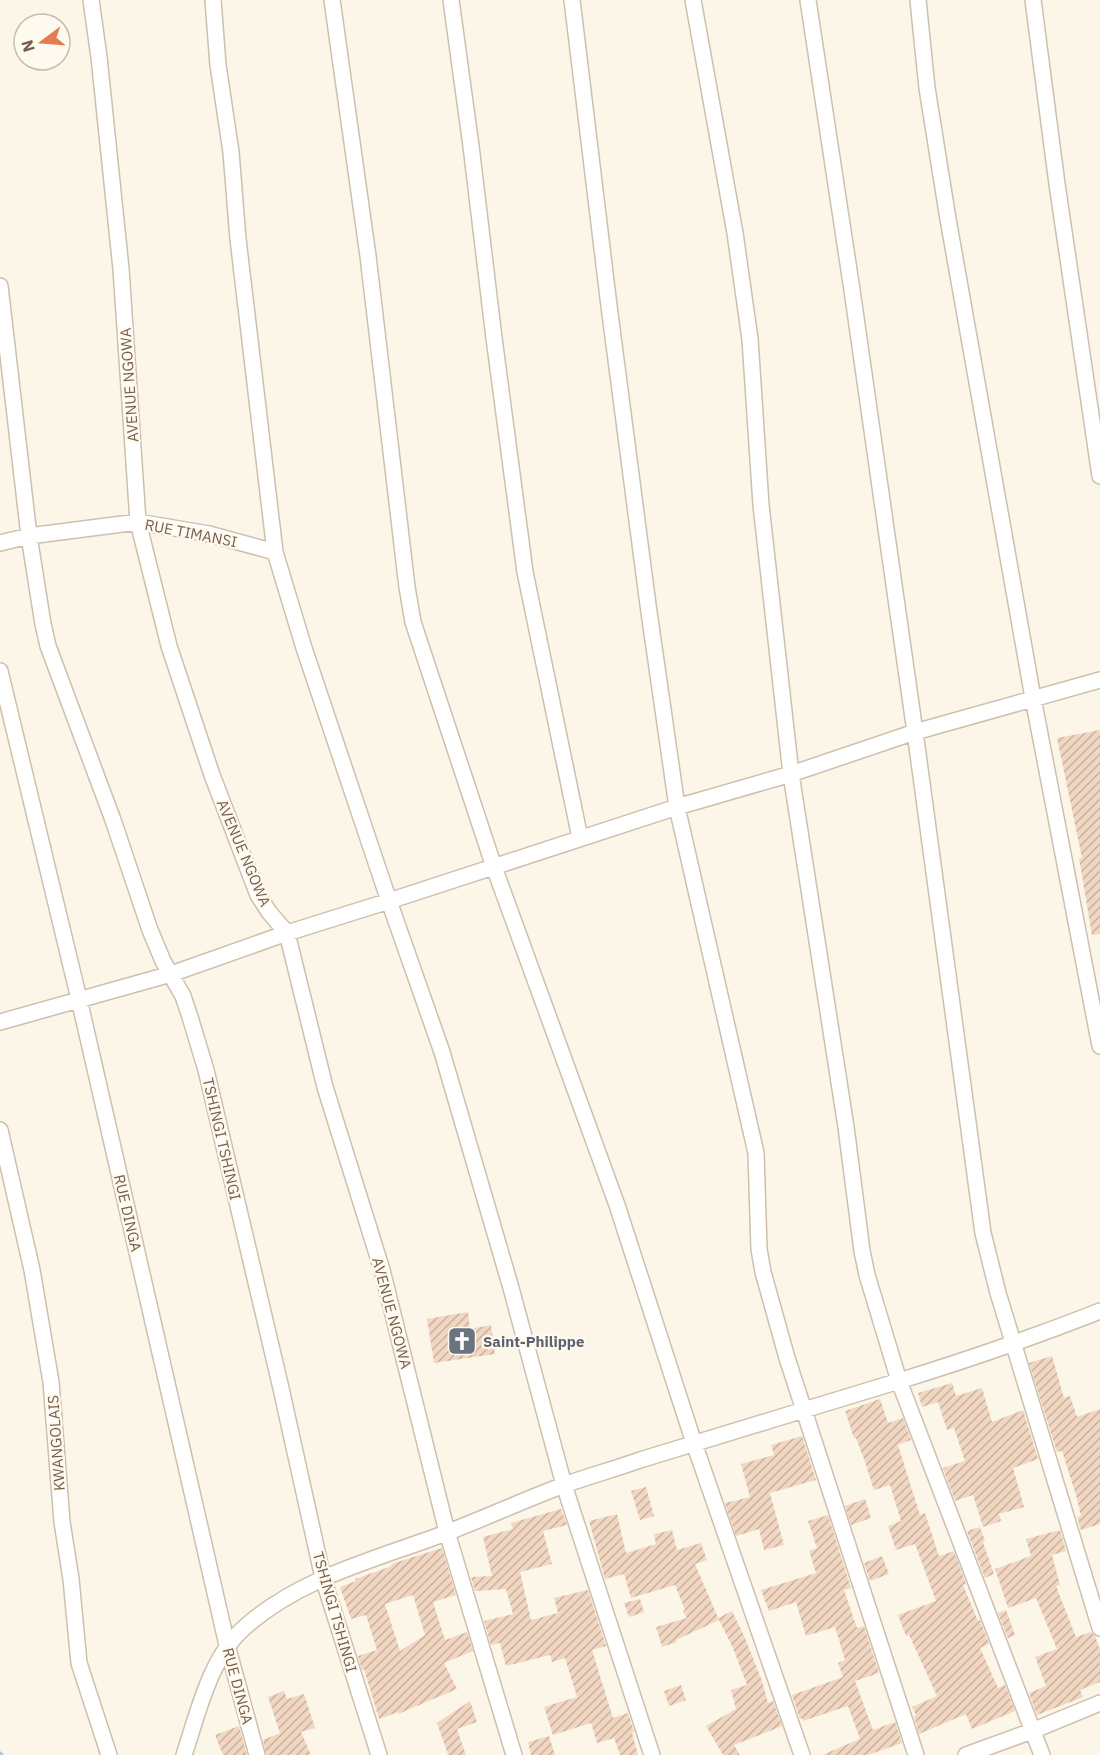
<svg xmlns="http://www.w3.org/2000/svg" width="1100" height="1755" viewBox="0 0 1100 1755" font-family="'IBM Plex Sans',sans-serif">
  <defs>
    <pattern id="building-hatch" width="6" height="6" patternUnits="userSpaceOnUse" patternTransform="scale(1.5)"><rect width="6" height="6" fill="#f1d7c1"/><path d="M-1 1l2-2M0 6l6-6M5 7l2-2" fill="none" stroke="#c8b29f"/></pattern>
  </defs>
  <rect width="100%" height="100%" fill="#fcf6e9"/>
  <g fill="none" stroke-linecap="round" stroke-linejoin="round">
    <path stroke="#a3ccd8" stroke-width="5" d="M0,1754L1,1755"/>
  </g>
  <path fill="url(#building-hatch)" fill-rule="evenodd" d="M1100,730V934L1092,935L1079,858H1082L1057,738Z
    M468,1312L470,1329L491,1325L495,1354L434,1363L427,1319Z
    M1052,1356L1064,1398L1070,1396L1077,1417L1100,1409V1524L1081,1530L1077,1517L1081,1516L1076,1495L1062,1451L1057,1452L1029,1363Z
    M952,1383L956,1396L982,1388L992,1422L1023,1410L1038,1459L1013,1468L1024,1507L999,1514L1001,1521L983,1527L973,1495L955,1501L943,1468L965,1461L954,1428L947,1430L938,1402L922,1407L918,1393Z
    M880,1399L888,1423L903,1418L911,1440L898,1445L920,1515L925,1513L939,1556L954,1551L966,1584L963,1585L978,1621L980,1620L989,1644L980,1648L998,1688L1005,1685L1015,1711L972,1729L966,1714L919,1734L914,1716L916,1715L912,1707L937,1696L909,1635L906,1636L898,1615L936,1601L915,1544L896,1550L888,1526L901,1521L890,1485L874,1490L864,1459L856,1438H854L845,1411Z
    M802,1436L816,1480L770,1493L784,1545L764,1550L759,1529L736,1536L725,1503L750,1497L741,1464L774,1455L771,1445Z
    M646,1487L654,1516L640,1520L631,1491Z
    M865,1499L871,1518L851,1525L845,1506Z
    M561,1509L567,1525L543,1531L552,1564L520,1572L531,1620L558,1613L554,1598L588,1590L606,1646L592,1650L613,1718L628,1713L634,1732L632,1733L638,1755H620L614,1738L597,1743L591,1723L553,1735L544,1707L577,1697L565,1658L552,1662L550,1655L506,1666L500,1643L491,1645L484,1621L513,1614L506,1589L475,1591L471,1577L492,1576L483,1537L513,1529L511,1523Z
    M617,1514L626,1553L656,1544L654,1534L672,1530L677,1550L701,1543L707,1560L695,1564L719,1620L676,1640L677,1642L662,1647L656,1627L687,1618L683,1611L685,1610L675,1585L631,1598L624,1574L605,1579L589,1521Z
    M828,1515L851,1588L844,1590L857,1628L864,1626L879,1673L855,1681L873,1730L895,1722L902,1743L868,1755H822L860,1739L848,1706L803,1721L802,1718L800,1719L792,1695L843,1677L838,1663L845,1660L835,1627L806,1636L796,1602L769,1611L761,1590L816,1573L809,1551L817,1548L808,1521Z
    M980,1527L985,1541L983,1542L994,1574L985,1578L967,1531Z
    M1060,1530L1066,1551L1052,1555L1060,1585L1056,1586L1076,1637L1091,1632L1095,1636L1100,1650V1682L1080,1690L1083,1697L1037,1715L1029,1693L1046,1686L1035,1657L1057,1649L1036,1598L1008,1608L995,1569L1031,1556L1026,1539Z
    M442,1548L456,1595L433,1602L445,1640L467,1632L473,1651L444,1663L457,1689L398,1714V1712L379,1719L364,1669L362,1670L358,1656L377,1650L366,1615L351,1619L340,1587L356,1581L355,1579L392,1566L391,1564ZM413,1595L425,1635L400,1651L385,1604Z
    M882,1556L889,1574L870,1581L864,1563Z
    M640,1599L644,1612L629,1617L624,1603Z
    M1006,1610L1015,1635L1008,1638L998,1613Z
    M732,1611L745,1638L762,1681L768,1703L773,1701L782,1726L734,1745L740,1755H723L706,1726L736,1709L731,1690L747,1685L733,1648L718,1618Z
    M681,1685L686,1700L669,1706L664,1691Z
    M284,1691L287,1699L304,1694L315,1728L301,1732L311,1755H266L263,1740L280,1733L268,1697Z
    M470,1701L477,1722L457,1729L466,1755H448L437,1723Z
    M239,1726L247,1755H223L215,1735Z
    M549,1736L555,1755H531L528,1742Z"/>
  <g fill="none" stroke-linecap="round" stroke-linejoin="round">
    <g stroke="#cebfae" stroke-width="18">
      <path id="street" d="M91,0L99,57L121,269L138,522L169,646L212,775L258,895L269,912L287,933L325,1087L382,1270L447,1532L514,1755
        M213,0L218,65L231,152L238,239L275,552L304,648L389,901L442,1052L511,1288L564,1485L652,1755
        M332,0L368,256L407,587L413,622L494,867L617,1205L694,1443L802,1755
        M451,0L471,146L494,338L525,572L580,838
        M572,0L609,306L648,605L677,807L756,1153L759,1249L763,1272L787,1358L916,1755
        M693,0L735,233L750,339L761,505L791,774L846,1127L862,1251L867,1275L899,1381L1042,1755
        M808,0L852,290L915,732L983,1233L998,1293L1100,1628
        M918,0L927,88L948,219L1033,698L1100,1046
        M1033,0L1057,184L1100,476
        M0,286L29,536L43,624L48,646L113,820L150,930L163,961L183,996L190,1017L206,1070L280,1384L323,1578L379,1755
        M0,543L29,536L138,522L209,534L275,552
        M0,671L79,999L227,1645L257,1755
        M0,1022L171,974L287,933L389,901L677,807L791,774L915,732L1100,680
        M0,1130L32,1270L51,1382L62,1522L71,1579L79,1663L109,1755
        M184,1755C198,1713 210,1657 245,1627C301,1577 377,1559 446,1533C485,1518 524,1500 564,1485C589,1476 615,1469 640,1460C726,1433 813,1408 899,1381C967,1360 1034,1337 1100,1311
        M966,1755L1032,1731L1100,1703"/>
    </g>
    <use href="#street" stroke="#fff" stroke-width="15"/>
  </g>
  <defs>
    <g id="church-square" transform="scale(1.5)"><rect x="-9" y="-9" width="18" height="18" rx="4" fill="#6b7280" stroke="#fffaef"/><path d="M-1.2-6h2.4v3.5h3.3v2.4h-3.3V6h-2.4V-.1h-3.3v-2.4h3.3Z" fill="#fff"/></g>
  </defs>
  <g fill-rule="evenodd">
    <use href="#church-square" x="462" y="1341"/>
  </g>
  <g text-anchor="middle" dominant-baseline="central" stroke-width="4.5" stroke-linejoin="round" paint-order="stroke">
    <g font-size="15" fill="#765e4c" stroke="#fffaef">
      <text transform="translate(129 385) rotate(-94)">AVENUE NGOWA</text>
      <text transform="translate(191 533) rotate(11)">RUE TIMANSI</text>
      <text transform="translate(244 853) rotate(67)">AVENUE NGOWA</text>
      <text transform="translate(222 1139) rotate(77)">TSHINGI TSHINGI</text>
      <text transform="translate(128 1213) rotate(77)">RUE DINGA</text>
      <text transform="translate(392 1313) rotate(75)">AVENUE NGOWA</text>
      <text transform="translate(56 1443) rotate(-94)">KWANGOLAIS</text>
      <text transform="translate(335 1612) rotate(74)">TSHINGI TSHINGI</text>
      <text transform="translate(238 1686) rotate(75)">RUE DINGA</text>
    </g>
    <g font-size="15" font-weight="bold" fill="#5b616d" stroke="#fffaef" text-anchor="start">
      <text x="483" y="1341">Saint-Philippe</text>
    </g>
  </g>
  <g transform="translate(42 42) rotate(254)"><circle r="28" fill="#fffaef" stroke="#c8bcae" stroke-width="1.5"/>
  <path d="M0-4.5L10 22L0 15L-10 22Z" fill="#e37c51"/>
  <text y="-9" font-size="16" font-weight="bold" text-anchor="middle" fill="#765e4c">N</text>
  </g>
</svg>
